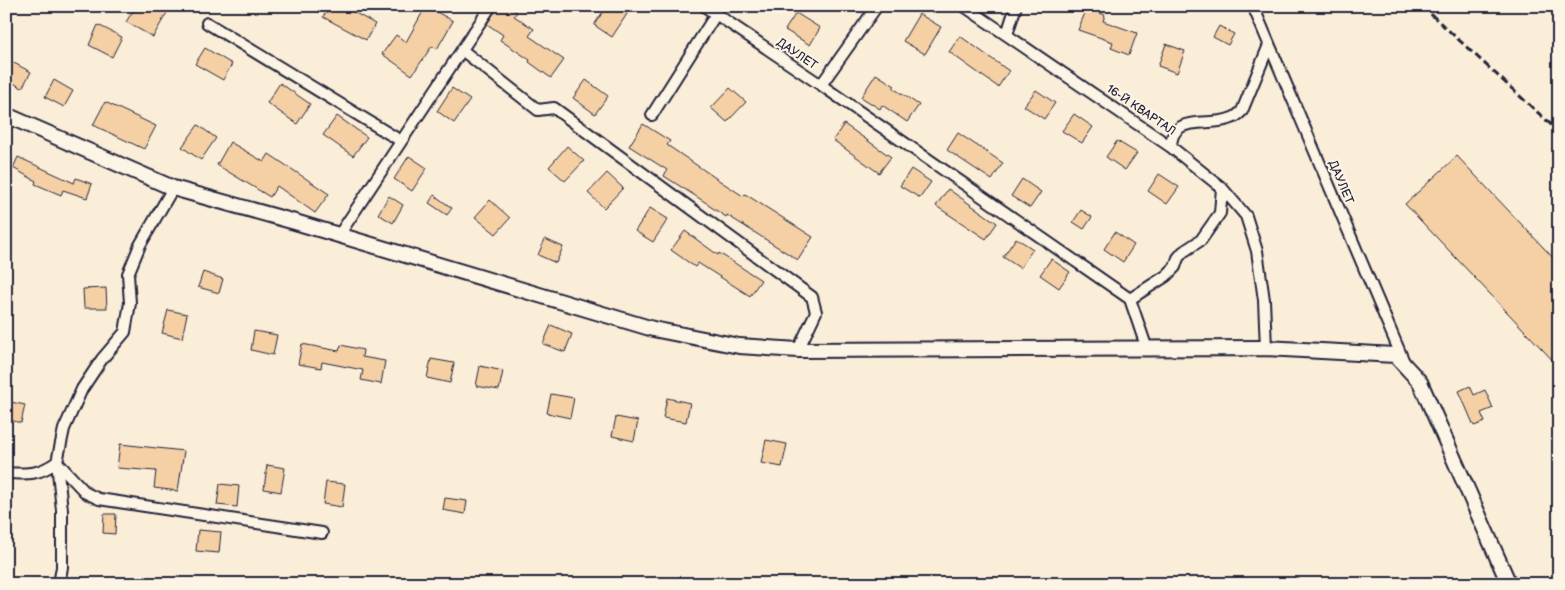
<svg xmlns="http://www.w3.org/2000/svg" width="1565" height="590" viewBox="0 0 1565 590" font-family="'Balsamiq Sans',sans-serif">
  <rect width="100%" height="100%" fill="#fbeed8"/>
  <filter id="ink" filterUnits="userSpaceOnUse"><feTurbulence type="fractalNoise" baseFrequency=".02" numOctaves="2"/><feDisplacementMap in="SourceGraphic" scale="10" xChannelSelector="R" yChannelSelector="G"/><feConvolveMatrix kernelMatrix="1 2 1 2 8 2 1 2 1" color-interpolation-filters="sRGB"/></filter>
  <g filter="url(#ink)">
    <path fill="#f5d0a5" stroke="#22223b" d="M136,6H163L169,9L153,37L126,22Z
      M329,6H343L375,24L366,40L323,17Z
      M426,6L453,21L437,49L432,46L412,75L382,54L396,35L406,42Z
      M498,6H510L517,12L514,16L534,29L529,36L564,60L551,78L529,62L530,60L500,40L503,35L487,24Z
      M607,6H616L627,14L612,37L594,25Z
      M1087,8L1105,15L1103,21L1137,33L1129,55L1111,48L1113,42L1078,30Z
      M796,13L820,28L810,45L785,30Z
      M919,14L941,27L925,54L903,41Z
      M98,25L122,37L112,57L89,45Z
      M1219,26L1234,34L1228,45L1213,37Z
      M960,36L1009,71L998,87L949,52Z
      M1166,44L1185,51L1177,73L1158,66Z
      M205,48L232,64L223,80L195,64Z
      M12,62L31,72L22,88L6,79V72Z
      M876,74L895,86L893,88L919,105L907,122L882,105L880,109L861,97Z
      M54,80L73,91L64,107L45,97Z
      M586,80L608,96L595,114L573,98Z
      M280,83L310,104L297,124L267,103Z
      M452,88L470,100L454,123L437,111Z
      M730,88L746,102L727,122L711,108Z
      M1036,90L1055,103L1044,119L1024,106Z
      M105,102L156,126L144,149L93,125Z
      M1074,114L1093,127L1082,143L1062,131Z
      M337,116L367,137L353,156L323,135Z
      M643,124L670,141L667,145L717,179L743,196L745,194L813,237L798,260L727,215L726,217L708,205V204L664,176L667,170L629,146Z
      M844,124L891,157L879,173L833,140Z
      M198,125L216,138L201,160L182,147Z
      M958,133L1003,163L992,180L947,150Z
      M1117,141L1137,153L1125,170L1106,157Z
      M230,142L264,162L269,154L329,194L315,213L277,186L270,197L217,165Z
      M567,146L584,161L565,181L549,167Z
      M409,156L427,168L412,191L394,179Z
      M1457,156L1559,264V367L1405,204Z
      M18,157L74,183L76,178L92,184L87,198L63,190L61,195L35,184L36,181L13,168Z
      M911,169L931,182L920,198L900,186Z
      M607,173L623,188L604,208L588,193Z
      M1159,174L1179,187L1167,204L1148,191Z
      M1022,179L1041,192L1030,208L1011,196Z
      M948,189L997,223L986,239L936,206Z
      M434,195L452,208L447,215L429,203Z
      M389,196L403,205L393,223L378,214Z
      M490,200L510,218L496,234L475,217Z
      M650,208L668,219L653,242L635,231Z
      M1081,210L1092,217L1084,229L1073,222Z
      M685,231L718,255L719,253L761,280L750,296L698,263L695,267L671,250Z
      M1115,232L1134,245L1123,262L1104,249Z
      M1016,238L1033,249L1020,268L1003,257Z
      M545,239L563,247L556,263L538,255Z
      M1051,259L1070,272L1059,288L1040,275Z
      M203,272L223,279L219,293L198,287Z
      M106,288L107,308H84L83,289Z
      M168,310L187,314L182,338L162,333Z
      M551,325L572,334L565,352L543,344Z
      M254,331L277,335L273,355L251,350Z
      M302,344L339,351L341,345L363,350L362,357L385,361L381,384L361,380L363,370L322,362L321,368L298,364Z
      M431,359L454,363L450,383L427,378Z
      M480,366L503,371L499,390L476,386Z
      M1470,386L1474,395L1485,390L1493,408L1481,413L1485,422L1474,426L1459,391Z
      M551,394L574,398L570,418L547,413Z
      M667,398L690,403L686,422L663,418Z
      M6,401L25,405L21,423L6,419Z
      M616,417L638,421L634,441L612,436Z
      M766,440L787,444L782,467L761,463Z
      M120,444L184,451L178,491L154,488L156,471L117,468Z
      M267,465L285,468L281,492L264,489Z
      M326,482L345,484L342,507L323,504Z
      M220,484L239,486L237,507L217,505Z
      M445,498L467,501L465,514L443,510Z
      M104,514H116L115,534L103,533Z
      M198,530L221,532L219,553L196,551Z"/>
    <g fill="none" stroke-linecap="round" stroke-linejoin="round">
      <g stroke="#22223b" stroke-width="14">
        <path id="street" d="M704,6L821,85L877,6
          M964,6L1171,147C1171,112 1211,128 1232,118C1236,117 1239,114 1242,111L1269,45
          M1253,6L1404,362
          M207,23L401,141
          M1007,34L1016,6
          M462,50L538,110L554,108L812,297L816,312L798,350
          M821,85L1130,299L1147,349
          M652,115L716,14
          M1171,147L1222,188L1246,216L1257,251L1264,300L1266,348
          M339,235L491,6
          M1130,299L1166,276L1175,267L1178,258L1183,252L1201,240L1220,213L1222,188
          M6,473C29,474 38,475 57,462L86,493L99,499L322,533
          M59,584L62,567V510L57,462L64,429L82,389L102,359L125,332L130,303L128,274L140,245L173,188"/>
      </g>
      <g stroke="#22223b" stroke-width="18">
        <path id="secondary" d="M6,115L173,188L295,222L653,329L739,346L798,350L1266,348L1395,355L1420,382L1509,584"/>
      </g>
      <use href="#street" stroke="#fcf5e5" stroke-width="10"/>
      <use href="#secondary" stroke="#fcf5e5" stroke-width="14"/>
      <path stroke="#22223b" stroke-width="3" stroke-dasharray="8 4" stroke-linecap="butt" d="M1422,6L1559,132"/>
    </g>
  </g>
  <g text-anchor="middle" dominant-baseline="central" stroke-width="4" stroke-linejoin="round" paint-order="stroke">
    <g font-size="12" fill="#22223b" stroke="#fcf5e5">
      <text transform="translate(797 54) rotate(34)">ДАУЛЕТ</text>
      <text transform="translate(1141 110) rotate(34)">16-Й КВАРТАЛ</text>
      <text transform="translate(1341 182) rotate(67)">ДАУЛЕТ</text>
    </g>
  </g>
  <rect width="1565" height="590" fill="none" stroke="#fcf5e5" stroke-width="25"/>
  <rect x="12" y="12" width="1540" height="565" fill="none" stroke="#22223b" stroke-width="2" filter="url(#ink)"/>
</svg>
